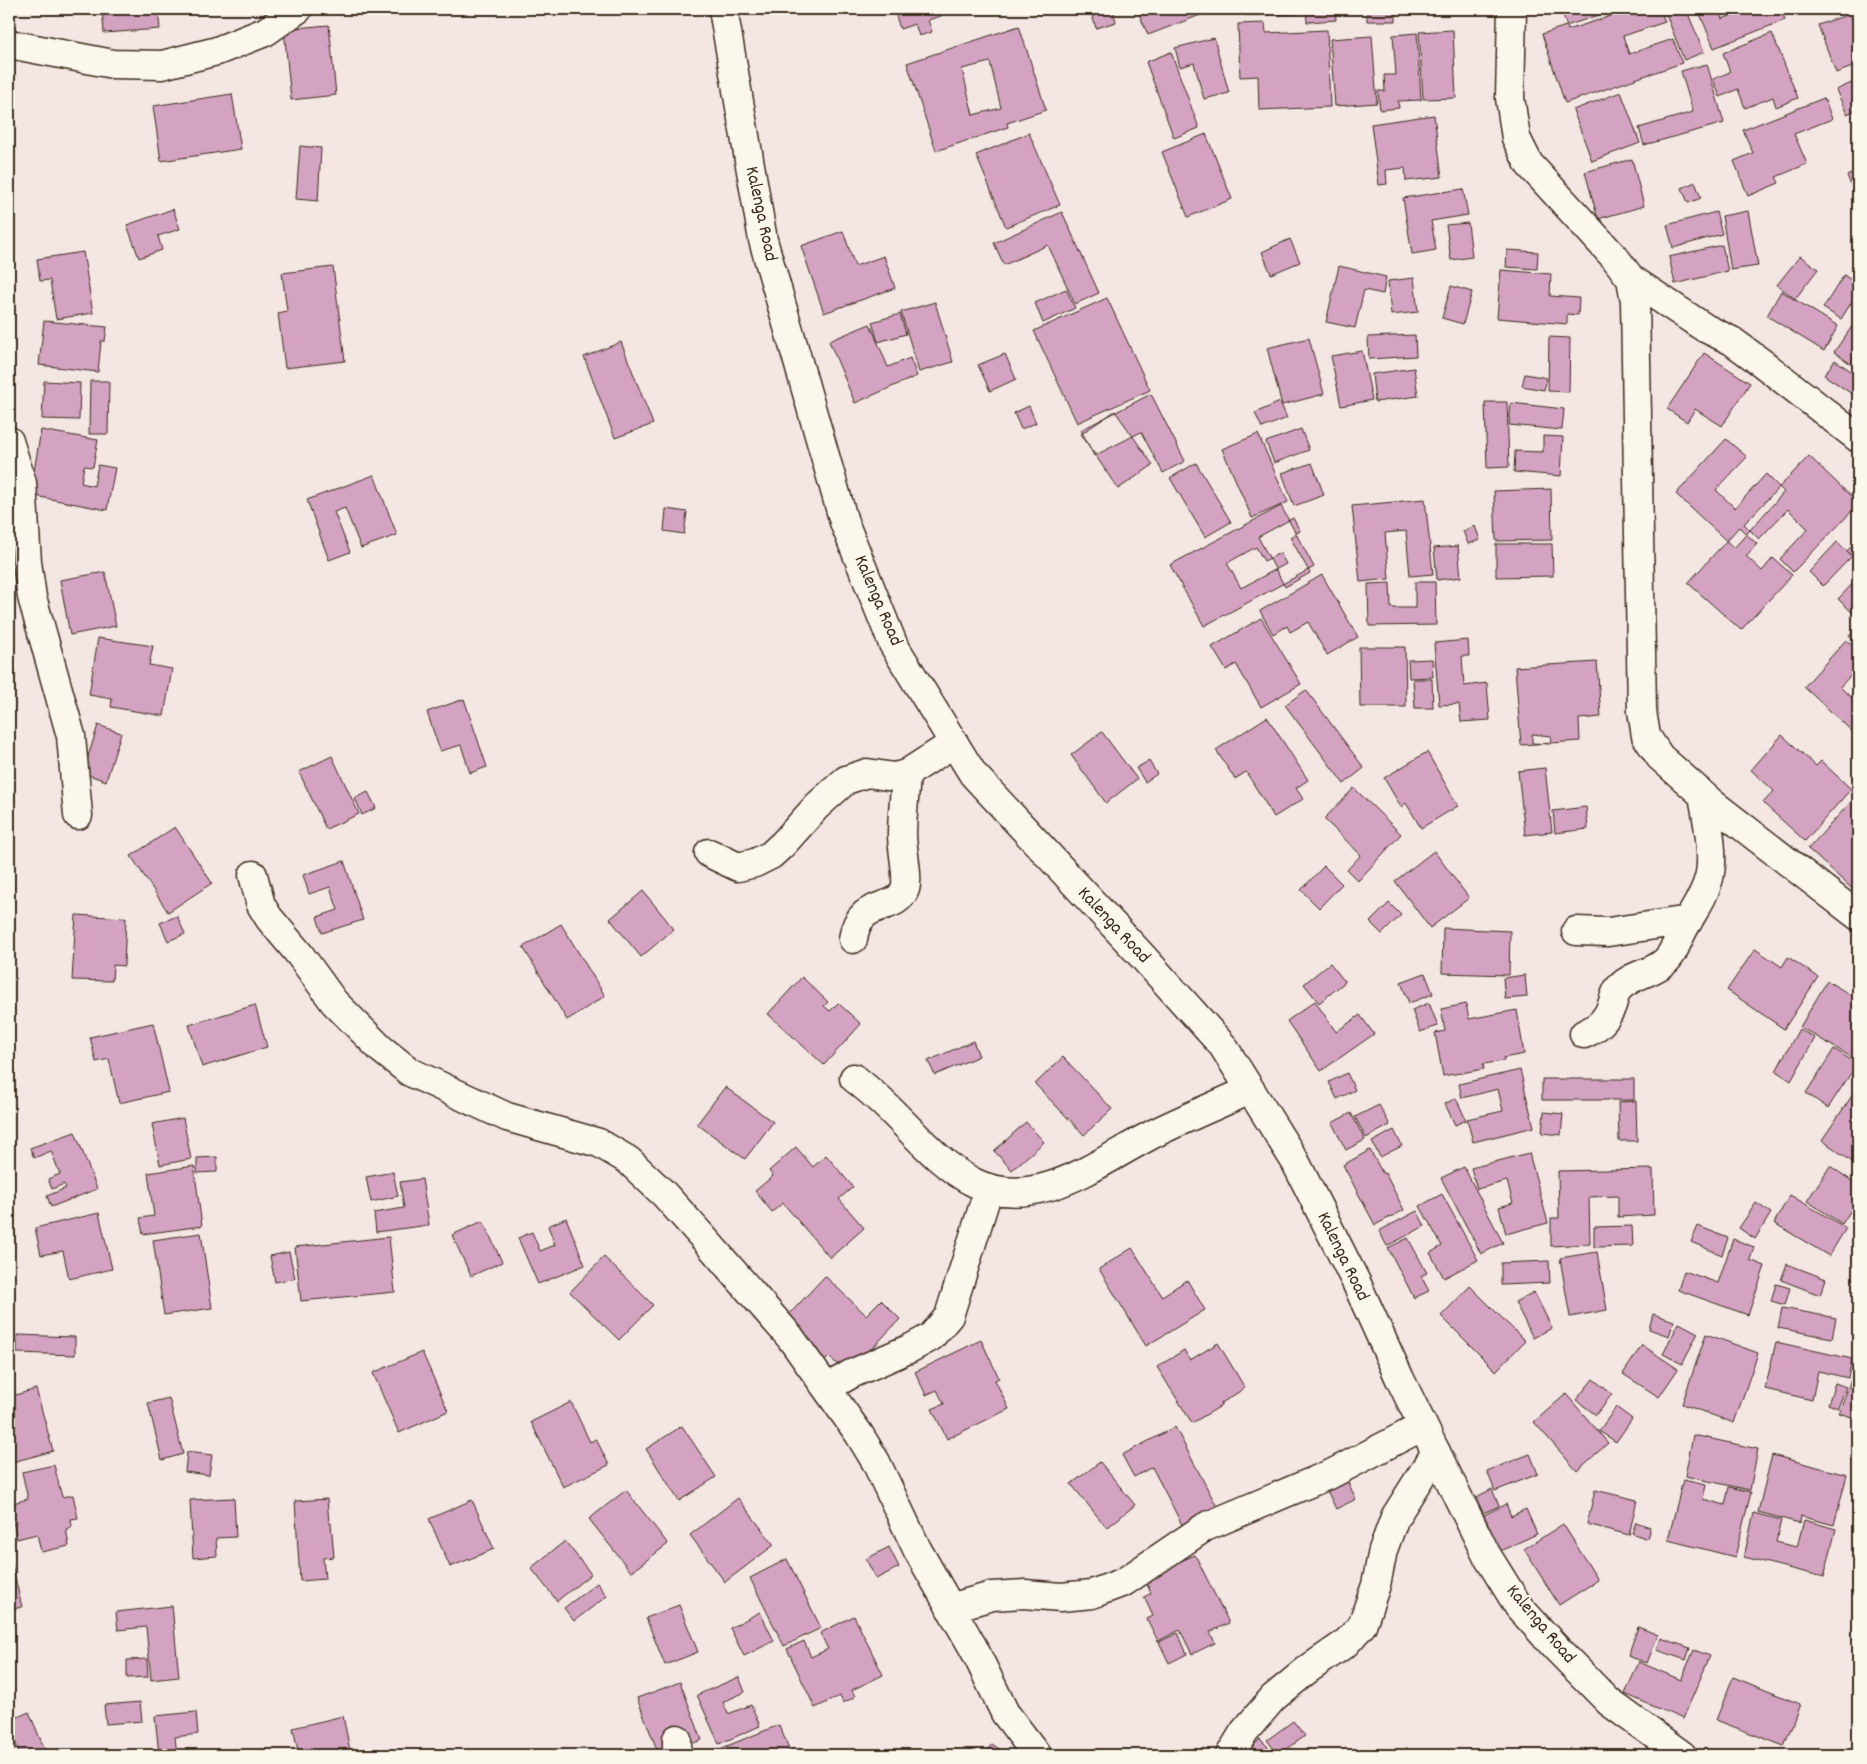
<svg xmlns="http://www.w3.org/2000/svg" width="1867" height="1764" viewBox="0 0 1867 1764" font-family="Dekko,sans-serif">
  <rect width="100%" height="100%" fill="#f3e6e3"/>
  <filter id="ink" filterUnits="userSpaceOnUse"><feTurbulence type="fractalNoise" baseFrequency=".02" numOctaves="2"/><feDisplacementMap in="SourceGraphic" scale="10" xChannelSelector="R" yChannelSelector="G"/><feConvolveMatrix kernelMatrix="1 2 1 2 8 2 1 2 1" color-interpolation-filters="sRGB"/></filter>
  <g filter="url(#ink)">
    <path fill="#d4a3c1" stroke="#3b2a1e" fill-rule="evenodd" d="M102,9H158L160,29L104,33Z
      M894,9H939L941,16L928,20L932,32L919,36L915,24L900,29Z
      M1103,9H1113L1116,22L1096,28L1091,12Z
      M1137,9H1201L1203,14L1148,35Z
      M1245,9H1298V14L1245,15Z
      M1306,9H1335L1336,20L1307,22Z
      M1367,9H1396V21H1367Z
      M1561,9H1632L1568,30Z
      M1617,9H1660L1665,22L1623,36L1629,54L1673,39L1682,63L1565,103L1542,34Z
      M1664,9H1686L1704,52L1684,60Z
      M1698,9H1718L1722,19L1748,9H1781L1785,20L1714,48Z
      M1858,12V27L1853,14Z
      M1850,14L1858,37V65L1836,73L1818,25Z
      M1265,23L1266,33L1327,30L1330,107L1259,110L1258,76L1240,77L1238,24Z
      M329,25L336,95L291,100L284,29Z
      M1019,26L1046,110L1007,123L1008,127L936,151L907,63ZM990,62L1001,108L973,115L962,69Z
      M1453,30L1456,98L1423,99L1419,32Z
      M1417,33L1421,100L1398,101L1399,108L1380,110L1378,91H1385L1384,75H1396L1393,35Z
      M1772,33L1798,98L1776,107L1773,97L1745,108L1738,89L1720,97L1713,79L1730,72L1723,53Z
      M1372,36L1377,103L1335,106L1330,39Z
      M1214,38L1229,93L1204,99L1194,63L1180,67L1175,48Z
      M1171,52L1199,128L1174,138L1146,62Z
      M1707,64L1724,123L1644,145L1639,128L1693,112L1681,71Z
      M1858,80V109L1847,114L1836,90Z
      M1621,92L1640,143L1592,161L1573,110Z
      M232,94L241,149L161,161L153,106Z
      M1824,98L1832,119L1794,134L1807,164L1776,177L1779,183L1748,196L1734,161L1753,153L1743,130Z
      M1434,115L1442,177L1406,181L1405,168L1386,170L1387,184L1379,185L1371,124Z
      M1029,133L1060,205L1006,227L976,155Z
      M1206,134L1232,199L1188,217L1162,152Z
      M300,146L321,148L318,201L296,199Z
      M1632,159L1644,206L1598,219L1585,172Z
      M1858,170V200L1847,176Z
      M1695,182L1701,198L1688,203L1682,188Z
      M1463,189L1468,215L1431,221L1436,250L1412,254L1403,198Z
      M173,209L180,229L158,236L162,250L139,258L127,225Z
      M1748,211L1758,266L1731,270L1722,216Z
      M1062,212L1099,293L1075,304L1048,245L1004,265L994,243Z
      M1716,212L1722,234L1673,248L1667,225Z
      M1468,223L1472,257L1451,260L1446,225Z
      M843,231L855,266L884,256L895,288L824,313L801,246Z
      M1290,239L1300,262L1271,274L1262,252Z
      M1722,245L1728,271L1675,284L1669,257Z
      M1507,250L1538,252L1537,269L1506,267Z
      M83,252L93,313L56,319L50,280L40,281L37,259Z
      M1800,256L1818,269L1795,299L1777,285Z
      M1339,266L1386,277L1383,294L1364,290L1355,328L1326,322Z
      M333,267L345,361L285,368L278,313L287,311L282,273Z
      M1501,270L1551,274L1550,296L1579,298L1578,315L1567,314V324L1497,318Z
      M1844,275L1858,285V292L1841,319L1823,308Z
      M1414,278L1418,312L1391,315L1388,281Z
      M1451,286L1472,292L1463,324L1442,318Z
      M1066,289L1075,308L1043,323L1035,303Z
      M1781,291L1838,326L1824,351L1767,316Z
      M1107,298L1150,390L1077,423L1034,331Z
      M935,302L953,362L919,372L901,312Z
      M900,314L906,334L878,342L872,322Z
      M1858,318V369L1834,352Z
      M44,321L107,327L105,341H101L98,372L39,365Z
      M870,324L888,367L910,358L917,376L855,403L829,341Z
      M1415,335L1416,356L1369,359L1368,337Z
      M1549,337L1570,338L1569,392L1548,391Z
      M1309,338L1324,394L1282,405L1267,348Z
      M621,342L653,424L615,438L584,357Z
      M1362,351L1372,400L1341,406L1331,356Z
      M1704,353L1750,383L1722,426L1695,409L1687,422L1667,409Z
      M1005,354L1016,379L990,391L978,365Z
      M1835,360L1858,376V385L1852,394L1824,375Z
      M1414,368L1418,396L1375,402L1372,374Z
      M1525,374L1547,378L1544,390L1522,386Z
      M44,381L80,383L79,420L42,419Z
      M90,381H109L108,434H89Z
      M1151,394L1185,461L1163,473L1141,432L1094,456L1081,430Z
      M1280,402L1287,418L1262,428L1255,413Z
      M1485,402H1507L1509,467L1487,468Z
      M1511,403L1564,409L1562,430L1509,425Z
      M1029,406L1036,423L1021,429L1014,413Z
      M1115,411L1153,465L1118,489L1081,434Z
      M1301,429L1309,450L1274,463L1266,442Z
      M41,430L98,440L93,467L84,466L81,483L94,486L98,465L115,468L107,510L30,495Z
      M1258,434L1288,502L1252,518L1222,449Z
      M1543,436L1563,437L1561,476L1514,472L1515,451L1543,452Z
      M1726,439L1747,457L1716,490L1735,508L1766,474L1784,492L1734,548L1676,494Z
      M1809,456L1858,503V505L1793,572L1780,559L1808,529L1788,509L1759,539L1744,524Z
      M1196,463L1231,522L1205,537L1170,478Z
      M1312,463L1324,495L1294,506L1282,473Z
      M374,475L397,535L361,548L345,508L334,512L350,552L329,560L307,500Z
      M1551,489L1552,540L1496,541L1494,491Z
      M1425,499L1433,574L1410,576L1406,531L1385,533L1389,579L1360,582L1352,506Z
      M1281,506L1314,567L1204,626L1170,565ZM1256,547L1264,561L1280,553L1286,564L1241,588L1227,563Z
      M666,509L687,512L684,534L664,531Z
      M1293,518L1300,531L1290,537L1310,573L1285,587L1258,537Z
      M1475,526L1480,540L1468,544L1463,531Z
      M1739,527L1757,544L1746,556L1762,571L1773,558L1792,575L1741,630L1688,583Z
      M1858,539V562L1847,551Z
      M1837,542L1852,556L1823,586L1809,572Z
      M1496,544H1552L1553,576L1496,577Z
      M1458,546L1461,577L1437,580L1434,548Z
      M105,572L116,626L70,635L60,580Z
      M1322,575L1358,637L1327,655L1308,622L1290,632L1287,626L1273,634L1260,611Z
      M1858,578V610L1854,614L1838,599Z
      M1415,582H1435L1436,625L1369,626L1368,584L1390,583L1391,608H1415Z
      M1261,618L1301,684L1261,707L1236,664L1226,670L1212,647Z
      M1858,626V646L1849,636Z
      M98,638L153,646L149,665L172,669L164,716L111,707L112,699L89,695Z
      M1468,640L1469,656H1462L1464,686L1487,683L1490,720L1461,722L1459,704L1439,705L1434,643Z
      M1846,640L1858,651V667L1840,687L1854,700L1858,695V729L1854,733L1804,687Z
      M1359,647H1405L1406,707H1360Z
      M1432,659L1433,677L1409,678L1408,660Z
      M1597,662L1601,717L1579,719L1580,741L1521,745L1515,667Z
      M1413,679H1432L1433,708H1415Z
      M1306,690L1364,768L1344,784L1285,705Z
      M464,699L487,767L470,773L461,745L440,751L427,712Z
      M1267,717L1308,780L1296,788L1303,799L1274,817L1246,772L1235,779L1216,750Z
      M98,725L121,733L106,781L83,773Z
      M1102,732L1137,779L1106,803L1071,755Z
      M1532,734L1551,736L1550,744L1532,743Z
      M1782,735L1816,766L1821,761L1851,789L1805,841L1763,803L1774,791L1751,770Z
      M1427,752L1458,806L1421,828L1406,803L1401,807L1384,778Z
      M332,756L359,814L326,829L299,772Z
      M1149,761L1157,774L1145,782L1136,768Z
      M1545,768L1552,832L1525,835L1518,771Z
      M1354,788L1401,834L1358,881L1347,870L1361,855L1324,819Z
      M368,792L376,808L362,815L355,798Z
      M1858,794V894L1808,849Z
      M1586,807L1588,829L1555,833L1553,811Z
      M175,827L212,883L168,912L131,856Z
      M1434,851L1469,898L1430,928L1395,881Z
      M9,860L14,889L9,890Z
      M344,861L363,920L322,933L317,917L338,910L330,887L309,894L303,875Z
      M1324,866L1342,884L1319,908L1301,890Z
      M643,891L674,929L641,957L610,919Z
      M1389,903L1401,915L1382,934L1370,922Z
      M76,915L126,918L124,966L113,965L112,981L72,980Z
      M177,916L185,934L168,941L160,923Z
      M561,924L605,996L567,1020L523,947Z
      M1443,928L1510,931L1509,975L1442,973Z
      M1755,949L1782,967L1788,957L1818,977L1784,1029L1727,990Z
      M1330,963L1345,982L1319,1003L1304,984Z
      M1425,973L1433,994L1409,1003L1401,982Z
      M1525,975L1527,997L1505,999L1503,978Z
      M802,977L828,1002L824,1006L830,1011L838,1003L861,1024L824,1065L768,1014Z
      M1827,981L1858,999V1061L1800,1027Z
      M1315,1001L1336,1032L1360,1015L1374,1034L1321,1071L1287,1021Z
      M1429,1003L1438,1026L1420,1032L1412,1010Z
      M1466,1004L1469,1019L1517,1010L1524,1054L1503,1058L1504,1061L1483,1064L1484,1069L1443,1076L1435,1033L1445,1031L1441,1009Z
      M255,1005L267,1047L202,1067L189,1025Z
      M153,1023L169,1092L119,1103L109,1059L96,1062L90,1037Z
      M1799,1029L1815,1038L1791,1081L1776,1071Z
      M973,1041L979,1056L935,1075L928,1061Z
      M1834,1049L1857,1064L1828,1108L1806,1093Z
      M1063,1057L1112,1109L1084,1135L1035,1084Z
      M1520,1070L1534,1127L1473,1142L1467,1119L1503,1111L1498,1089L1462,1098L1459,1084Z
      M1347,1073L1355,1090L1337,1099L1329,1082Z
      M1542,1079H1634V1100H1542Z
      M725,1087L773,1122L745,1159L697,1124Z
      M1858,1087V1166L1822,1140Z
      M1456,1098L1466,1120L1455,1125L1445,1104Z
      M1636,1101L1637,1141H1619L1618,1102Z
      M1379,1105L1390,1125L1366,1138L1355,1117Z
      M1544,1112L1563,1114L1561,1135L1542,1133Z
      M1351,1113L1365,1140L1346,1150L1332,1123Z
      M183,1118L191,1159L160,1165L152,1124Z
      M1026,1122L1044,1142L1012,1170L994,1151Z
      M1394,1130L1402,1146L1380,1157L1372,1142Z
      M75,1132L97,1189L51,1207L47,1196L66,1188L64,1184L52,1189L48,1179L60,1174L51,1151L34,1158L30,1148Z
      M796,1147L813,1167L826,1155L853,1187L839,1199L864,1228L830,1258L783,1203L772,1212L755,1191L773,1176L769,1171Z
      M1370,1150L1383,1174L1385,1173L1404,1210L1375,1225L1343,1165Z
      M1529,1153L1548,1223L1506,1234L1499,1207L1513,1203L1507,1181L1477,1189L1471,1168Z
      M217,1157V1172L197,1173V1158Z
      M194,1166L202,1226L143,1234L140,1218L154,1216L148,1173Z
      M1830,1166L1858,1185V1199L1842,1224L1807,1201Z
      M1464,1167L1503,1243L1481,1254L1441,1178Z
      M1653,1169L1654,1215L1618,1217V1196L1589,1197L1590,1244L1551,1246V1218H1559L1558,1171Z
      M393,1172L398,1196L371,1202L366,1177Z
      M422,1179L429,1225L376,1232L374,1213L404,1208L400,1182Z
      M1442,1194L1478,1260L1444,1278L1430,1253L1442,1246L1420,1206Z
      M1790,1195L1846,1228L1829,1256L1774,1223Z
      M1756,1203L1771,1213L1755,1239L1739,1228Z
      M1417,1211L1425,1226L1387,1246L1379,1231Z
      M99,1213L112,1269L69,1279L63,1251L41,1255L35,1228Z
      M566,1218L585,1265L538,1284L518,1238L532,1232L540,1251L555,1245L548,1226Z
      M483,1221L502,1262L471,1276L452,1235Z
      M1632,1226L1633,1246L1594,1247V1227Z
      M1698,1226L1728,1238L1722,1255L1691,1242Z
      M201,1233L212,1308L164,1315L153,1240Z
      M389,1237L395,1292L301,1301L295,1247Z
      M1408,1238L1427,1273L1421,1276L1429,1291L1414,1298L1388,1248Z
      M1733,1239L1754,1247L1750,1260L1765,1266L1748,1315L1678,1290L1684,1271L1718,1283Z
      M1132,1248L1162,1296L1187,1280L1205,1310L1146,1346L1099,1269Z
      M289,1252L295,1278L275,1282L270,1256Z
      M1597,1252L1607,1310L1570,1317L1560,1258Z
      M604,1257L653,1305L619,1340L570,1292Z
      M1549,1261L1550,1283L1501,1285V1263Z
      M1787,1264L1826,1279L1820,1295L1781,1280Z
      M825,1276L866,1315L881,1300L900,1319L848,1374L829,1357L823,1363L781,1323Z
      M1776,1284L1790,1288L1785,1305L1771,1301Z
      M1470,1286L1525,1341L1496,1371L1441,1316Z
      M1534,1292L1552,1328L1533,1338L1515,1302Z
      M1782,1308L1836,1318L1832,1338L1778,1328Z
      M1653,1314L1674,1321L1669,1336L1649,1329Z
      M1679,1323L1698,1333L1682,1364L1663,1354Z
      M1706,1334L1758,1353L1734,1423L1682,1404Z
      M17,1335L75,1337V1355L17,1353Z
      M981,1340L999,1378L995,1380L1009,1409L947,1439L932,1409L944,1404L937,1390L926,1395L915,1372Z
      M1776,1342L1852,1359L1848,1378L1818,1371L1812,1400L1765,1389Z
      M1218,1343L1245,1388L1220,1404L1221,1406L1192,1423L1157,1367L1184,1350L1190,1360Z
      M1642,1345L1678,1369L1659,1397L1623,1374Z
      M422,1352L448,1411L399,1433L373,1373Z
      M1858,1360V1419L1839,1413Z
      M1593,1379L1612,1394L1596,1415L1576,1400Z
      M1835,1383L1846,1387L1838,1408L1828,1404Z
      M36,1389L53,1451L9,1463V1397Z
      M1566,1394L1608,1443L1577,1471L1534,1422Z
      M169,1398L183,1454L162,1460L148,1403Z
      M571,1402L590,1442L596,1439L609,1465L563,1487L531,1422Z
      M1616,1407L1632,1419L1616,1442L1599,1431Z
      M682,1426L716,1477L679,1501L646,1449Z
      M1175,1427L1225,1522L1190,1540L1152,1467L1134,1477L1122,1455Z
      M1693,1435L1758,1449L1750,1490L1685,1476Z
      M187,1452L212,1455L209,1475L185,1472Z
      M1530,1454L1538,1474L1495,1491L1487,1471Z
      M1772,1455L1847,1475L1834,1525L1800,1516L1799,1523L1758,1512Z
      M1100,1462L1135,1505L1107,1528L1071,1484Z
      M54,1465L62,1497L73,1495L78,1518L71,1519L72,1527L66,1529L69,1546L41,1552L37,1534L17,1539L9,1504L28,1499L22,1472Z
      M1342,1470L1356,1499L1336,1509L1322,1480Z
      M1683,1480L1706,1485L1703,1499L1725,1505L1729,1487L1751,1492L1735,1557L1668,1540Z
      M1492,1489L1499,1506L1483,1513L1476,1497Z
      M626,1490L668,1544L631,1572L589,1519Z
      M1595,1490L1637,1500L1629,1535L1587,1524Z
      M234,1498L236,1537L216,1538L217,1556L193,1558L190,1500Z
      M738,1498L774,1545L725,1582L690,1535Z
      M327,1499L329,1523H331L334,1557L323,1558L325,1579L300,1581L295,1501Z
      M472,1500L494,1549L450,1567L429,1519Z
      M1506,1504L1511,1516L1526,1509L1537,1534L1500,1551L1484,1515Z
      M1754,1513L1781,1520L1776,1542L1797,1547L1804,1520L1836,1529L1824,1577L1744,1557Z
      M1636,1522L1650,1527L1647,1539L1632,1533Z
      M1563,1524L1598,1580L1559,1605L1524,1549Z
      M565,1541L591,1574L557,1601L531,1568Z
      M889,1547L899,1567L876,1579L866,1559Z
      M1170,1550L1176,1563L1195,1555L1229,1623L1210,1632L1215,1643L1192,1654L1180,1630L1158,1641L1147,1619L1153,1616L1144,1597L1151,1593L1146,1582L1154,1578L1146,1562Z
      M9,1552L22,1607L9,1610Z
      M787,1559L821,1628L784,1646L750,1578Z
      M597,1583L607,1596L574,1621L564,1608Z
      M679,1605L698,1652L665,1665L646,1618Z
      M172,1606L179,1677L151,1680L146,1627L118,1630L116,1612Z
      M760,1612L774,1641L744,1656L730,1628Z
      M854,1616L883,1675L852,1690L855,1697L843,1703L840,1696L815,1708L787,1649L804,1641L811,1657L828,1649L820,1633Z
      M1638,1627L1658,1635L1647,1663L1628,1656Z
      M1178,1633L1187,1654L1169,1663L1159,1642Z
      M1661,1638L1690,1648L1686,1660L1657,1650Z
      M1694,1650L1710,1656L1683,1719L1625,1694L1639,1662L1681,1680Z
      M147,1659L148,1677L127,1678V1660Z
      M739,1677L745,1692L723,1702L728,1714L751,1705L760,1726L719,1744L697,1695Z
      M1733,1677L1800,1704L1784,1746L1716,1720Z
      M680,1682L702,1740L659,1755L637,1698Z
      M140,1702L142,1721L106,1724L104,1705Z
      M29,1712L47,1755H20L9,1726V1721Z
      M196,1712L198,1734L175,1737L177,1755H159L155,1716Z
      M343,1716L351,1755H299L293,1728Z
      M1293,1721L1305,1736L1279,1755L1267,1740Z
      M779,1725L790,1751L778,1755H720L717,1750Z
      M1260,1739L1276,1755H1244Z
      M992,1744L1008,1755H984Z
      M1099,1749L1109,1755H1095Z
      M155,1751V1755H135V1753Z"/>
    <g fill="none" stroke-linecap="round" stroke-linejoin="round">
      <g stroke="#3b2a1e" stroke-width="31">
        <path id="minor" d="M1512,9L1510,98L1516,138L1529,164L1616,259L1631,279L1635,301L1642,711L1646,736L1660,757L1712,803L1858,916
          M9,44L113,64L162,65L217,51L265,32L298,9
          M1631,279L1705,328L1732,341L1762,363L1858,438
          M9,441L22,483L27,562L32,597L71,736L78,815
          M709,853L738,867L755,863L771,855L783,844L817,806L846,780L867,773L894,777L906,774L954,743
          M253,875L261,905L269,918L300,955L334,1002L381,1049L410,1072L507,1117L599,1143L628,1160L664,1194L709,1244L790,1337L859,1434L876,1462L917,1549L974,1649L1005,1713L1037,1755
          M1576,931L1608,932L1689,920
          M853,939C859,896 896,914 905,889C909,878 902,849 902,835C902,814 905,794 906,774
          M1584,1034C1598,1028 1607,1020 1612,1005C1614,999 1615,993 1619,988C1631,975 1649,974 1662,964C1673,957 1676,943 1682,932C1691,914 1704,898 1709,878C1715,854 1707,819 1703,795
          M854,1078C864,1086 874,1094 883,1103C911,1129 940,1166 975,1183C1039,1213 1102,1159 1157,1132C1188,1117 1219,1104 1250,1090
          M827,1388L851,1374L911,1348L931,1337L949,1316L989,1188
          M950,1608L992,1596L1025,1594L1061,1597L1092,1594L1124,1582L1205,1527L1333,1473L1423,1426
          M677,1755V1739
          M1230,1755L1244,1732L1273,1698L1307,1670L1346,1643L1362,1625L1376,1585L1383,1550L1395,1517L1436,1452"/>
      </g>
      <g stroke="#3b2a1e" stroke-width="31">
        <path id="major" d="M723,9L763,240L844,522L893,644L973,774L1143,957L1223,1046L1295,1161L1356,1282L1400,1379L1486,1554L1519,1607L1558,1650L1609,1702L1682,1755"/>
      </g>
      <use href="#minor" stroke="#fbf7ec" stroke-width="28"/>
      <use href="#major" stroke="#fbf7ec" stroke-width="28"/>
    </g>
  </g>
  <g text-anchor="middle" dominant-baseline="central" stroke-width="4" stroke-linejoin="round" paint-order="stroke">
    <g font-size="19" fill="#3b2a1e" stroke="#fbf7ec">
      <text transform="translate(760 214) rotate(78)">Kalenga Road</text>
      <text transform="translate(877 601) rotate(67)">Kalenga Road</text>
      <text transform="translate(1113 926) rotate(47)">Kalenga Road</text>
      <text transform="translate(1342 1257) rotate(64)">Kalenga Road</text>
      <text transform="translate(1540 1625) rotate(50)">Kalenga Road</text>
    </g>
  </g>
  <rect width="1867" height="1764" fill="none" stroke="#fbf7ec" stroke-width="30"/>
  <rect x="15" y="15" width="1837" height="1734" fill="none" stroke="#3b2a1e" stroke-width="2" filter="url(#ink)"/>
</svg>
